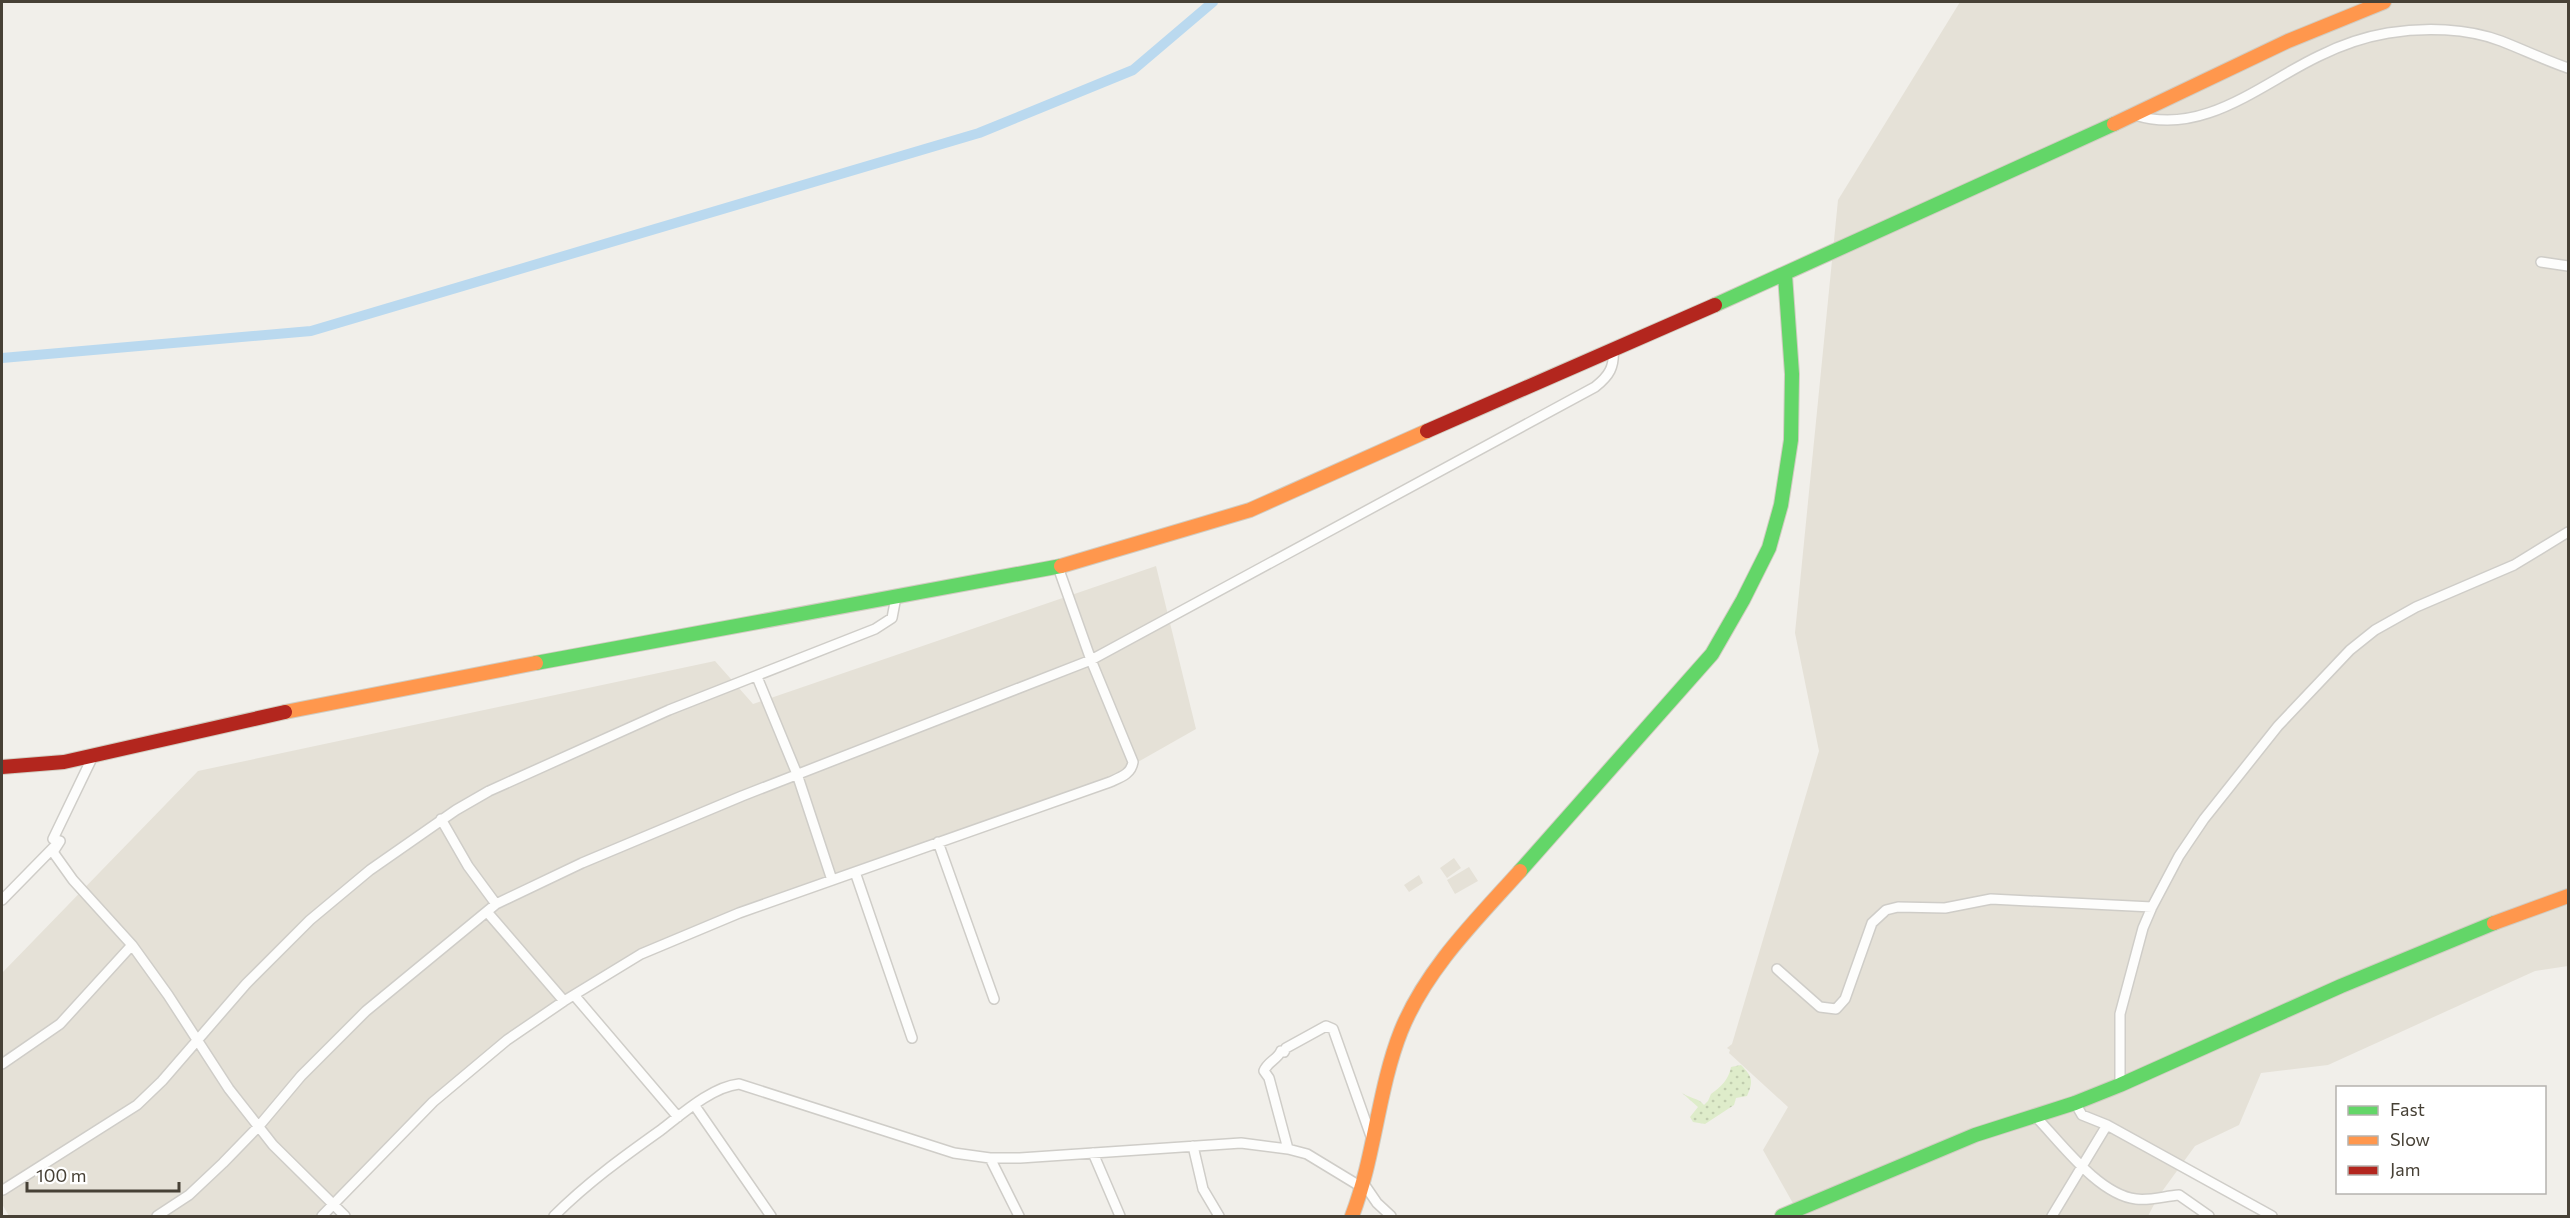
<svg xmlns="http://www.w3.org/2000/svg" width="2570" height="1218" viewBox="0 0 2570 1218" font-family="Commissioner,sans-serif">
  <defs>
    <pattern id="park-dots" width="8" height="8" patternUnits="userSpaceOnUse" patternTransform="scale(1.5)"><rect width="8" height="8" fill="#deecca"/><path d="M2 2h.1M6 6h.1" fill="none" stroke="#c0ccae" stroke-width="1.8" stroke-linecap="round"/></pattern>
  </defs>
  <rect width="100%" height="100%" fill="#f1efea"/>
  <path fill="#e5e1d7" d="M1960,2H2568V966L2535,971L2328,1065L2261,1073L2239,1125L2195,1146L2158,1197L2148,1216H1794L1799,1214L1763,1150L1788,1107L1729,1053L1730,1050L1727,1048L1732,1044L1819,751L1795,633L1838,200Z
    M1156,566L1196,729L1115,775L884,856L620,964L460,1076L325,1216H9L2,1204V973L198,771L715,661L753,704Z
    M1454,858L1461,868L1447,878L1440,868Z
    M1469,867L1478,881L1455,894L1447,880Z
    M1419,875L1423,883L1409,892L1404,885Z"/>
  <path fill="url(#park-dots)" d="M1741,1065C1752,1076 1754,1081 1747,1096L1736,1098L1734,1105L1705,1124L1693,1122L1690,1117L1698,1107L1681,1092C1689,1099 1698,1097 1704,1105L1708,1101L1711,1094C1721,1087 1729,1079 1731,1067Z"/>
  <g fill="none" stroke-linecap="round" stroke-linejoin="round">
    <path stroke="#bad9ef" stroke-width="10" d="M2,358L311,331L979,133L1133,70L1213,2"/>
    <g stroke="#cfcdc8" stroke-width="12">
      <path id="street" d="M2135,115C2203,137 2262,83 2319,56C2341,45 2364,37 2388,33C2424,27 2467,28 2501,41C2524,50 2545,60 2568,68
        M2541,262L2568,266
        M757,677L797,774L832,880
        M93,756L53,839L60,841L53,852L73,880L132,945L168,995L229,1089L273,1145L345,1216
        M441,819L468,866L496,904
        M938,842L994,999
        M855,872L912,1038
        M2,900L54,847
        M488,913L564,1001L641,954L739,913L1110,782C1121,777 1131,774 1133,762L1091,660L1058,567
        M1777,969L1820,1007L1836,1009L1845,999L1872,923L1886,910L1898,907L1945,908L1991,899L2152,907
        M574,995L678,1117
        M2,1064L60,1024L132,945
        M2120,1085V1014L2143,928L2152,907L2179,856L2204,819L2278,726L2350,650L2375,630L2416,607L2514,565L2568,532
        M2075,1103L2082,1115L2107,1125L2272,1216
        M695,1106L771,1216
        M2036,1117C2061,1143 2099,1195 2136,1199C2150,1201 2165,1196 2179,1195L2209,1216
        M1193,1146L1203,1189L1219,1216
        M1288,1149L1269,1078L1264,1071C1267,1062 1278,1059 1281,1051L1284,1052L1286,1048L1326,1026L1333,1029L1373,1142
        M1093,1153L1120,1216
        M990,1158L1019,1216
        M1364,1184L1377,1203L1391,1216
        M3,1190L137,1105L162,1081L246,984L310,920L370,870L456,810L489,791L669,710L875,629L892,618L896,597
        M157,1216L189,1195L223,1163L259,1126L301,1076L366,1011L496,904L582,863L742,796L1091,660L1595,387C1609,376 1615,367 1613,348
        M322,1216L433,1102L507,1040L564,1001
        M554,1216C587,1183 623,1157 661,1130C683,1113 712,1087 739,1084L954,1153L990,1158H1020L1241,1143L1288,1149L1307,1154L1363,1188
        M2052,1216L2107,1125"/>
    </g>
    <g stroke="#d1ccc1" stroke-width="16">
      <path id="fast" d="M1715,305L2114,124
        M536,663L1061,566
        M1520,871L1712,654L1743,600L1769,548L1781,505L1791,440L1792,374L1785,275
        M1782,1216L1975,1135L2075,1103L2120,1085L2341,986L2494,923"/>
    </g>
    <g stroke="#d1ccc1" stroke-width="16">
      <path id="slow" d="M2114,124L2288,41L2384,2
        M1061,566L1250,510L1427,431
        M285,712L536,663
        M2494,923L2568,896
        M1352,1216C1375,1156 1378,1089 1401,1031C1426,969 1476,920 1520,871"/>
    </g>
    <g stroke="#d1ccc1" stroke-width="16">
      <path id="jam" d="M1427,431L1715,305
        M2,767L64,762L285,712"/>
    </g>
    <use href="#street" stroke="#fdfdfc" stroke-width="9"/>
    <use href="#fast" stroke="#63d668" stroke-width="14"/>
    <use href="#slow" stroke="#ff974d" stroke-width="14"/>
    <use href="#jam" stroke="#b3261e" stroke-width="14"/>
  </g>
  <rect width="2570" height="1218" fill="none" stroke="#474136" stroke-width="6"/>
  <rect x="2336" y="1086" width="210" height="108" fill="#ffffff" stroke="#b5b3af" stroke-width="1.5"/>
  <rect x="2348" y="1106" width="30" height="9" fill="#63d668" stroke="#b5b3af" stroke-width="1.5"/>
  <text x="2390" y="1116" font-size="18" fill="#474136">Fast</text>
  <rect x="2348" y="1136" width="30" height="9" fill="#ff974d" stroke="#b5b3af" stroke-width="1.5"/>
  <text x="2390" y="1146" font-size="18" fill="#474136">Slow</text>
  <rect x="2348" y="1166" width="30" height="9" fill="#b3261e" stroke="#b5b3af" stroke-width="1.5"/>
  <text x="2390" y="1176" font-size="18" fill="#474136">Jam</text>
  <path d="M27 1182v9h152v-9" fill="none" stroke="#474136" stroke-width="3"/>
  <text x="36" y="1182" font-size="18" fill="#474136" stroke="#ffffff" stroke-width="4.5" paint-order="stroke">100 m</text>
</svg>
